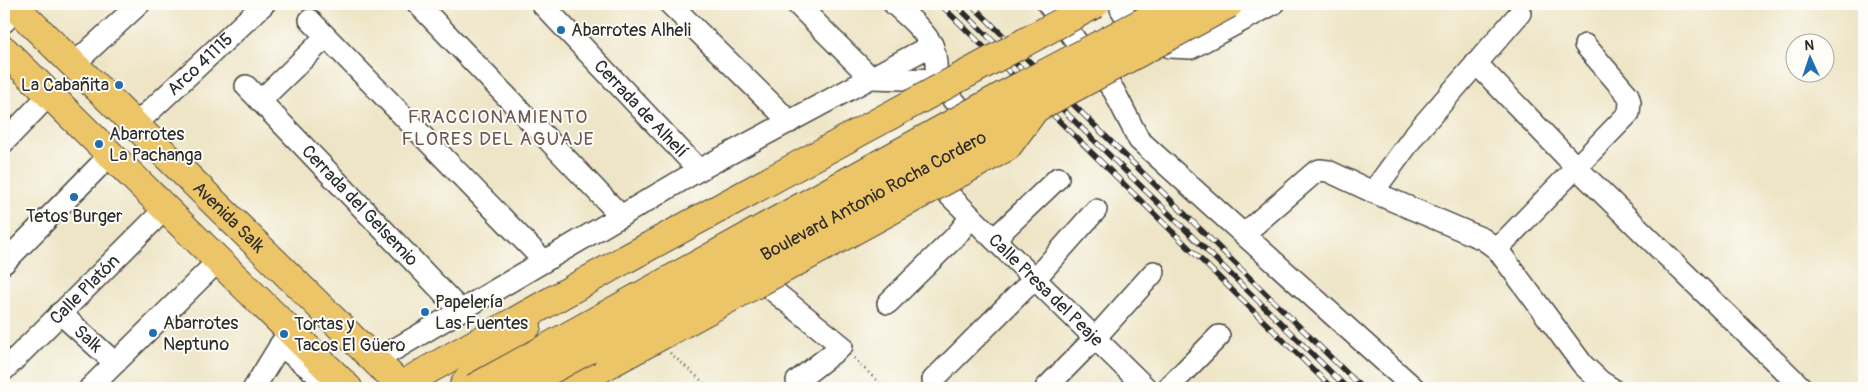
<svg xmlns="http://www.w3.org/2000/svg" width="1868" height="392" viewBox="0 0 1868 392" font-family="Pangolin,sans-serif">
  <rect width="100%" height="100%" fill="#fdfcf7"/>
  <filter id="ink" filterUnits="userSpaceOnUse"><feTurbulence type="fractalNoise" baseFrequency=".02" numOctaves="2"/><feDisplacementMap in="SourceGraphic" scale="10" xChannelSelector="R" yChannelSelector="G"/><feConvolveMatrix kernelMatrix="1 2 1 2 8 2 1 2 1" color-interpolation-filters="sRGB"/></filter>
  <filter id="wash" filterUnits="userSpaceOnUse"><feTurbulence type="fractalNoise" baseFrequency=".0096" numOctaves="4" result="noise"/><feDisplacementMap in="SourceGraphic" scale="20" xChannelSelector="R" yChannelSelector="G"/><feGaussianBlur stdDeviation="1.12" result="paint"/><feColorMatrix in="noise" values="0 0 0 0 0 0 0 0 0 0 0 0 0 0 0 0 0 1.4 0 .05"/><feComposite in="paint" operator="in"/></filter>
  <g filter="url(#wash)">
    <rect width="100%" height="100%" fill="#eee5c6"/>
  </g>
  <g filter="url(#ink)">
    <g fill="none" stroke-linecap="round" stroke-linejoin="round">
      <g stroke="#484742" stroke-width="24">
        <g id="minor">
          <path d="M418,4L621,216"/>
          <path id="s1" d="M542,4L699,170"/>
          <path d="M670,4L790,122"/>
          <path d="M797,4L871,78L937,80L976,128"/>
          <path d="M894,4C907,16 923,29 932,45C937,55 936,69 937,80"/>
          <path d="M1048,4L1114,91L1139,140L1414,388"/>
          <path d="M1120,4L1121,9L1133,27L1150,40L1170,47L1191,48L1273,4"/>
          <path d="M310,20L544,261"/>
          <path d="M4,22L21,4"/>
          <path d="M1476,63L1577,168L1802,388"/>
          <path d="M74,64L139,4"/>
          <path id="s2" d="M246,86L460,310"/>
          <path d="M260,101L326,37"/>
          <path id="s3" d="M135,125L264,4"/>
          <path d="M4,142L49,95"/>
          <path id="s4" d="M946,192L1146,388"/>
          <path d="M1373,192L1416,133L1520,13"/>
          <path d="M1244,234L1314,173L1320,170L1328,171L1373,192L1483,239L1497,249L1583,365L1600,381L1611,388"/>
          <path d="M994,239L1058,178"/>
          <path d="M1497,249L1629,113L1630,102L1628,95L1585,45"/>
          <path d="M4,263L110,155"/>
          <path d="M771,289L842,346L797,381"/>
          <path d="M888,303L956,236L971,217"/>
          <path id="s5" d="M60,313L115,363"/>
          <path d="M280,345L319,376"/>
          <path d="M375,361L699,170L932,45"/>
          <path id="s6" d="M4,370L165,209"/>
          <path d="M933,380L1041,272L1096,210"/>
          <path d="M90,388L218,261"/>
          <path d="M254,388L289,331"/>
          <path d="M1046,388L1095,338L1154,272"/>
          <path d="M1168,388L1219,336"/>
        </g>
      </g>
      <g stroke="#484742" stroke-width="30">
        <g id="major">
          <path id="s7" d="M12,4L403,388"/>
          <path d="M4,50L348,388"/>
          <path d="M396,388L624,260"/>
          <path d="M463,388C472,368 492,359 508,346C515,340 521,332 527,326"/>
          <path d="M567,388L609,364"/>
        </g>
      </g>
      <path stroke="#484742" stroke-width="2.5" stroke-dasharray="1 4" stroke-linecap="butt" d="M670,353L710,388
        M854,358L884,388"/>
      <use href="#minor" stroke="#fff" stroke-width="21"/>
      <use href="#major" stroke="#edc569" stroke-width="28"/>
      <g stroke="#2b2b2b" stroke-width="5.5">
        <path id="rail" d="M940,4L1332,388
          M955,4L1347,388
          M971,4L1362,388"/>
      </g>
      <use href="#rail" stroke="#fdfcf7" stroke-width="4" stroke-dasharray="11" stroke-linecap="butt"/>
      <g stroke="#484742" stroke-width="30" stroke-linecap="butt">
        <path id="major-bridge" d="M624,260L1095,4
          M609,364L1007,147L1035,109"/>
      </g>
      <g stroke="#484742" stroke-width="30" stroke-linecap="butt">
        <g id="highway-bridge">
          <path d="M474,388L1006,94L1177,4"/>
          <path id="s8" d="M517,388L1229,4"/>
        </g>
      </g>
      <use href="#major-bridge" stroke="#edc569" stroke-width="28"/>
      <use href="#highway-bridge" stroke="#edc569" stroke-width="28"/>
    </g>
  </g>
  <g fill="#1f6fb2" stroke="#fdfcf7" stroke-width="2">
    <circle cx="561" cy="30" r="5"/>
    <circle cx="119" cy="85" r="5"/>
    <circle cx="99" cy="144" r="5"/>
    <circle cx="74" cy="197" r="5"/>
    <circle cx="425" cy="312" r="5"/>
    <circle cx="153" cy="333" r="5"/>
    <circle cx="284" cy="334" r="5"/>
  </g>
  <g text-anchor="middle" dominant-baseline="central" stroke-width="4" stroke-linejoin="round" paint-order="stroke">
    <g font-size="18" fill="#2b2b2b" stroke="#fdfcf7" text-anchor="start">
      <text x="571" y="30">Abarrotes Alheli</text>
      <text x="109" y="85" text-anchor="end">La Cabañita</text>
      <text x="109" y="134">Abarrotes<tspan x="109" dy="21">La Pachanga</tspan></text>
      <text x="74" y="216" text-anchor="middle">Tetos Burger</text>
      <text x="435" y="302">Papelería<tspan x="435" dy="21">Las Fuentes</tspan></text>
      <text x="163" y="323">Abarrotes<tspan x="163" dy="21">Neptuno</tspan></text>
      <text x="294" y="324">Tortas y<tspan x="294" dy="21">Tacos El Güero</tspan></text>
    </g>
    <g font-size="18" fill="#2b2b2b" stroke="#fdfcf7">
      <text stroke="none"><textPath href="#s3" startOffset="89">Arco 41115</textPath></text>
      <text stroke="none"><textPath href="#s1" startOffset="144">Cerrada de Alhelí</textPath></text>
      <text stroke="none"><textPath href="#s8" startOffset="405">Boulevard Antonio Rocha Cordero</textPath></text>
      <text stroke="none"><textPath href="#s2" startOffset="165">Cerrada del Gelsemio</textPath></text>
      <text stroke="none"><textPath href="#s7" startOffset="304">Avenida Salk</textPath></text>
      <text stroke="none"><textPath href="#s6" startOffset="114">Calle Platón</textPath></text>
      <text stroke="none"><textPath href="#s4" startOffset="140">Calle Presa del Peaje</textPath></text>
      <text stroke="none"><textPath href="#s5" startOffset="38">Salk</textPath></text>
    </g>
    <g font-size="19" letter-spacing="1" fill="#6b5654" stroke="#fdfcf7">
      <text x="498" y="117">FRACCIONAMIENTO<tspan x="498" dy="22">FLORES DEL AGUAJE</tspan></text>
    </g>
  </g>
  <rect width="1868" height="392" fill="none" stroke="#fdfcf7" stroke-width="20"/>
  <g transform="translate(1810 58) rotate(357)"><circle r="24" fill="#fdfcf7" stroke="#a9a8a5"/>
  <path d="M0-4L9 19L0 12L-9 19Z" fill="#1f6fb2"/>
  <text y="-8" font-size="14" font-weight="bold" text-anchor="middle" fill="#2b2b2b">N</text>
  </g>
</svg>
